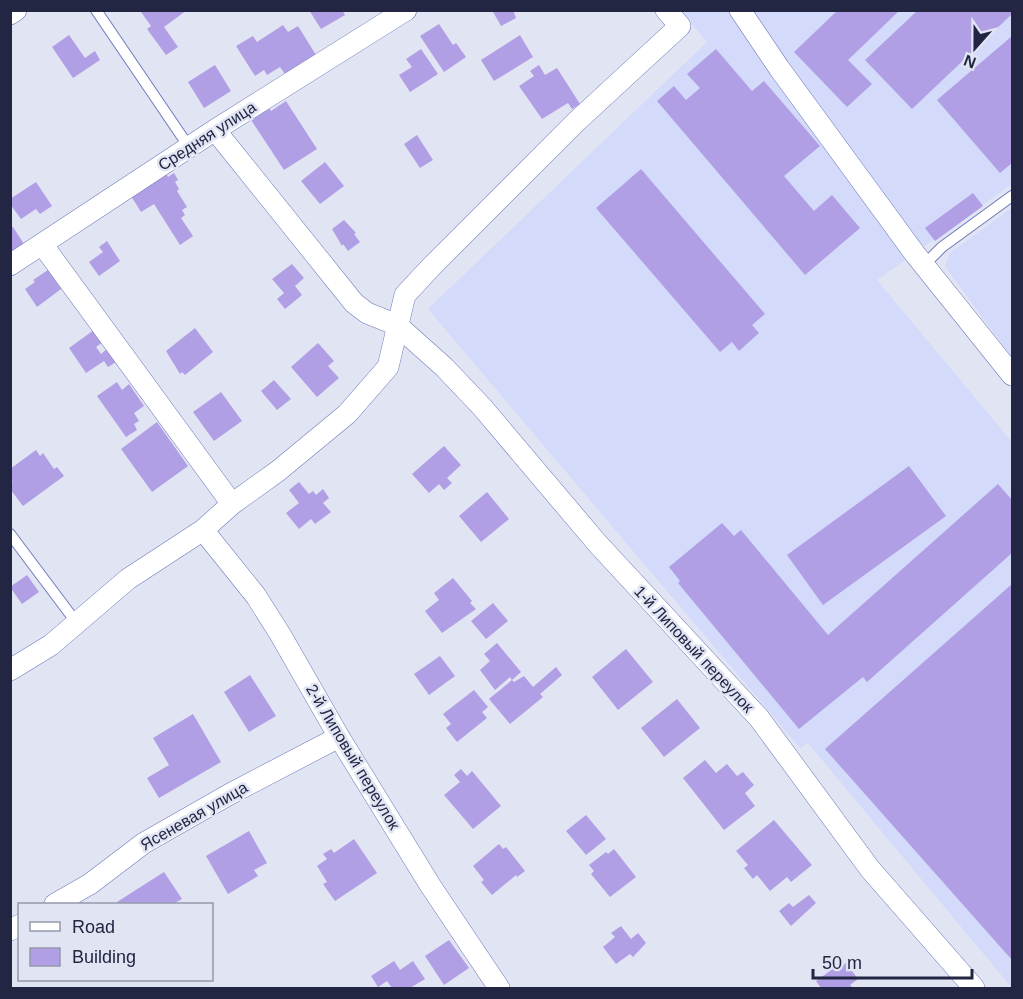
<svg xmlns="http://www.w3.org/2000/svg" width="1023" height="999" viewBox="0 0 1023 999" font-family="Arial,sans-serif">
  <rect width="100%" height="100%" fill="#e1e4f3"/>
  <path fill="#d3dafa" d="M681,11H1012V184L877,280L1012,442V988L808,743L800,748L428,309L707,42Z
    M1012,208V358L945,266L950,253Z"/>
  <path fill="#b19fe5" d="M144,10H187L164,27L178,47L166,55L147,29L151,26L141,12Z
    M309,10H342L345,15L321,29Z
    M492,10H513L516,18L501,26Z
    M838,10H900L848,60L872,84L847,107L794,52Z
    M918,10H1012V14L912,109L865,60Z
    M439,24L453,45L456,43L466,57L444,72L420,36Z
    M283,25L288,32L298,26L316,55L285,74L280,67L267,75L264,70L255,76L236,46L253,36L257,42Z
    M69,35L85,58L95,51L100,60L73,78L52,47Z
    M520,35L533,57L494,81L481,60Z
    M1012,36V163L1000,173L937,100Z
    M421,49L438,74L410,92L399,75L412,67L406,59Z
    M716,49L752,91L764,81L820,146L784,176L814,211L832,195L860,228L805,275L657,101L674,86L686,100L700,88L687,74Z
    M215,65L231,91L204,108L188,82Z
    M539,65L545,75L557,68L580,104L572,109L568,103L542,119L519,86L534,76L530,71Z
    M286,101L317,149L284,170L249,117L267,104L271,111Z
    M417,135L433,160L420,168L404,144Z
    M325,162L344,186L320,204L301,181Z
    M641,169L765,314L752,325L759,333L739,351L732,342L720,352L596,208Z
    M166,173L168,177L174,173L178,180L175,182L179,189L177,191L187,207L182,210L185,215L181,218L193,236L180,245L154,204L141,212L131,196Z
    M36,182L52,206L40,214L36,209L21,219L10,204V199Z
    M973,193L983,206L935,241L925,228Z
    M344,220L356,233L354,234L360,242L348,251L343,244L342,246L332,229Z
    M13,227L24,244L10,253V228Z
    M107,241L120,261L99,276L89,262L103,252L99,247Z
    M292,264L304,278L295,286L302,295L285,309L277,299L284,293L272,279Z
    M48,270L61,289L37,307L25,289L35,282L33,280Z
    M195,328L213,352L185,375L182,372L180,374L166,351Z
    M94,330L103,342L96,347L101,354L107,349L116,362L108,367L104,361L86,373L69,348Z
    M318,343L334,361L328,366L339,378L317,397L291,367Z
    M274,380L291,399L277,410L261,391Z
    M117,382L122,390L129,384L144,406L134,413L139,421L134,424L137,430L126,437L97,396Z
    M221,392L242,421L214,441L193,412Z
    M157,422L188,466L152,492L121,449Z
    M444,446L461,465L447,478L452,483L444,490L439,484L429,493L412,474Z
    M36,450L40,456L43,453L54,469L57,467L64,476L23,506L10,489V484L13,482L10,479V469Z
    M909,466L946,516L823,605L787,555Z
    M299,482L309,494L313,491L316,495L323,489L329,498L323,503L331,512L315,524L311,519L299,529L286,513L299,503L289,490Z
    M998,484L1012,500V553L867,682L863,677L799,729L678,583L680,581L669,567L722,523L734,536L741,530L828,635Z
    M487,492L509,519L481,542L459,516Z
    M27,575L39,592L22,604L10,587Z
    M453,578L472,601L470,603L476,609L442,633L425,611L439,600L434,593Z
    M1012,584V960L825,749Z
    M493,603L508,621L486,639L471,621Z
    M497,643L521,672L512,680L510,677L495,690L480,670L490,661L484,654Z
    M626,649L653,682L618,710L592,677Z
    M440,656L455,676L429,695L414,674Z
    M556,667L562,675L540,694L543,697L510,724L489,699L512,680L514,682L524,676L533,687Z
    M250,675L276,716L249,732L224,692Z
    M474,690L488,707L482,712L487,718L457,742L446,728L451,724L443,714Z
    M677,699L700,728L664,757L641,728Z
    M193,714L221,762L159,798L147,778L169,765L153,738Z
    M705,760L716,773L727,764L737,776L743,772L754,785L745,793L755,806L724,830L683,778Z
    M461,769L467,776L472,771L501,806L473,829L444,795L460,782L454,775Z
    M586,815L606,839L586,855L566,831Z
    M774,820L812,865L791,882L787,877L770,891L757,875L753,879L744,868L748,865L736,851Z
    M249,831L267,863L254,870L258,876L228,894L206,856Z
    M354,839L377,873L335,901L323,884L327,882L317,866L327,859L323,854L331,849L334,853Z
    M499,844L503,849L506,847L525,871L517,877L516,875L492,895L481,882L484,880L473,866Z
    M614,849L636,877L610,897L591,874L594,871L589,865L606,852L608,854Z
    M164,872L182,899L173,904H118L117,902Z
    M809,895L816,903L791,926L779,911L789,903L793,907Z
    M621,926L631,939L638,933L646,943L633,957L630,954L616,964L603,947L615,937L611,933Z
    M449,940L469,968L444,985L425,956Z
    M394,961L400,970L413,961L425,979L410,988H392L387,981L378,987L371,976Z
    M846,963L858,979L850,985L853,988H821L816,981L834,968L836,971Z"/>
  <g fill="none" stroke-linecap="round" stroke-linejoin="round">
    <g stroke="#6e79bb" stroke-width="12">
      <path id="lane" d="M96,10L189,147
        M924,265L942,247L1012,196
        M10,534L76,622"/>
    </g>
    <g stroke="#6e79bb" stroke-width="22">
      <path id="street" d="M740,10L779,68L915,254L1012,375
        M10,14L16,10
        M215,130L354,303L367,313L397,325L444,367L482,407L597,543L759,718L870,869L974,988
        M42,244L232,504
        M10,265L215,130L406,10
        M203,530L256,596L280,634L339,737L430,885L499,988
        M10,670L51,645L128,579L203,530L232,504L278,471L347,414L388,367L405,295L431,267L577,121L680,26L666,10
        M55,904L90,884L144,843L230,794L339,737
        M10,930L20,925"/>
    </g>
    <use href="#lane" stroke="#fff" stroke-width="10"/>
    <use href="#street" stroke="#fff" stroke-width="21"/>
  </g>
  <g text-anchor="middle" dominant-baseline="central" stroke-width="5" stroke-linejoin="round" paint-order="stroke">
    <g font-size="16" fill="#222642" stroke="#e1e4f3">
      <text transform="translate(207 136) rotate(-33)">Средняя улица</text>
      <text transform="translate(694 649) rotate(47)">1-й Липовый переулок</text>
      <text transform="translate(353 757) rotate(59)">2-й Липовый переулок</text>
      <text transform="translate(194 816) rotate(-30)">Ясеневая улица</text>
    </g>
  </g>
  <rect width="1023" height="999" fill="none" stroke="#222642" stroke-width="24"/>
  <rect x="18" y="903" width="195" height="78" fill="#e1e4f3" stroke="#9598ac" stroke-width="1.5"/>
  <rect x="30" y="922" width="30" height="9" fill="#ffffff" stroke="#9598ac" stroke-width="1.5"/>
  <text x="72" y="933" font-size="18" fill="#222642">Road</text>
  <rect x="30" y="948" width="30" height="18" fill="#b19fe5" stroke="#9598ac" stroke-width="1.5"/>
  <text x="72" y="963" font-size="18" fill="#222642">Building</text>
  <g transform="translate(975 48) rotate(201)" stroke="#e1e4f3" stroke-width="4.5" paint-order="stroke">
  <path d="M0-4.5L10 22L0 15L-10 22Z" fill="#222642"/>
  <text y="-9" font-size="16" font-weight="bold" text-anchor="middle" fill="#222642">N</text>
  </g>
  <path d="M813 969v9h159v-9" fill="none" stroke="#222642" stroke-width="3"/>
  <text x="822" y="969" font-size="18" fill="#222642" stroke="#e1e4f3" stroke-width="4.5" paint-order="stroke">50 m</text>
</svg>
